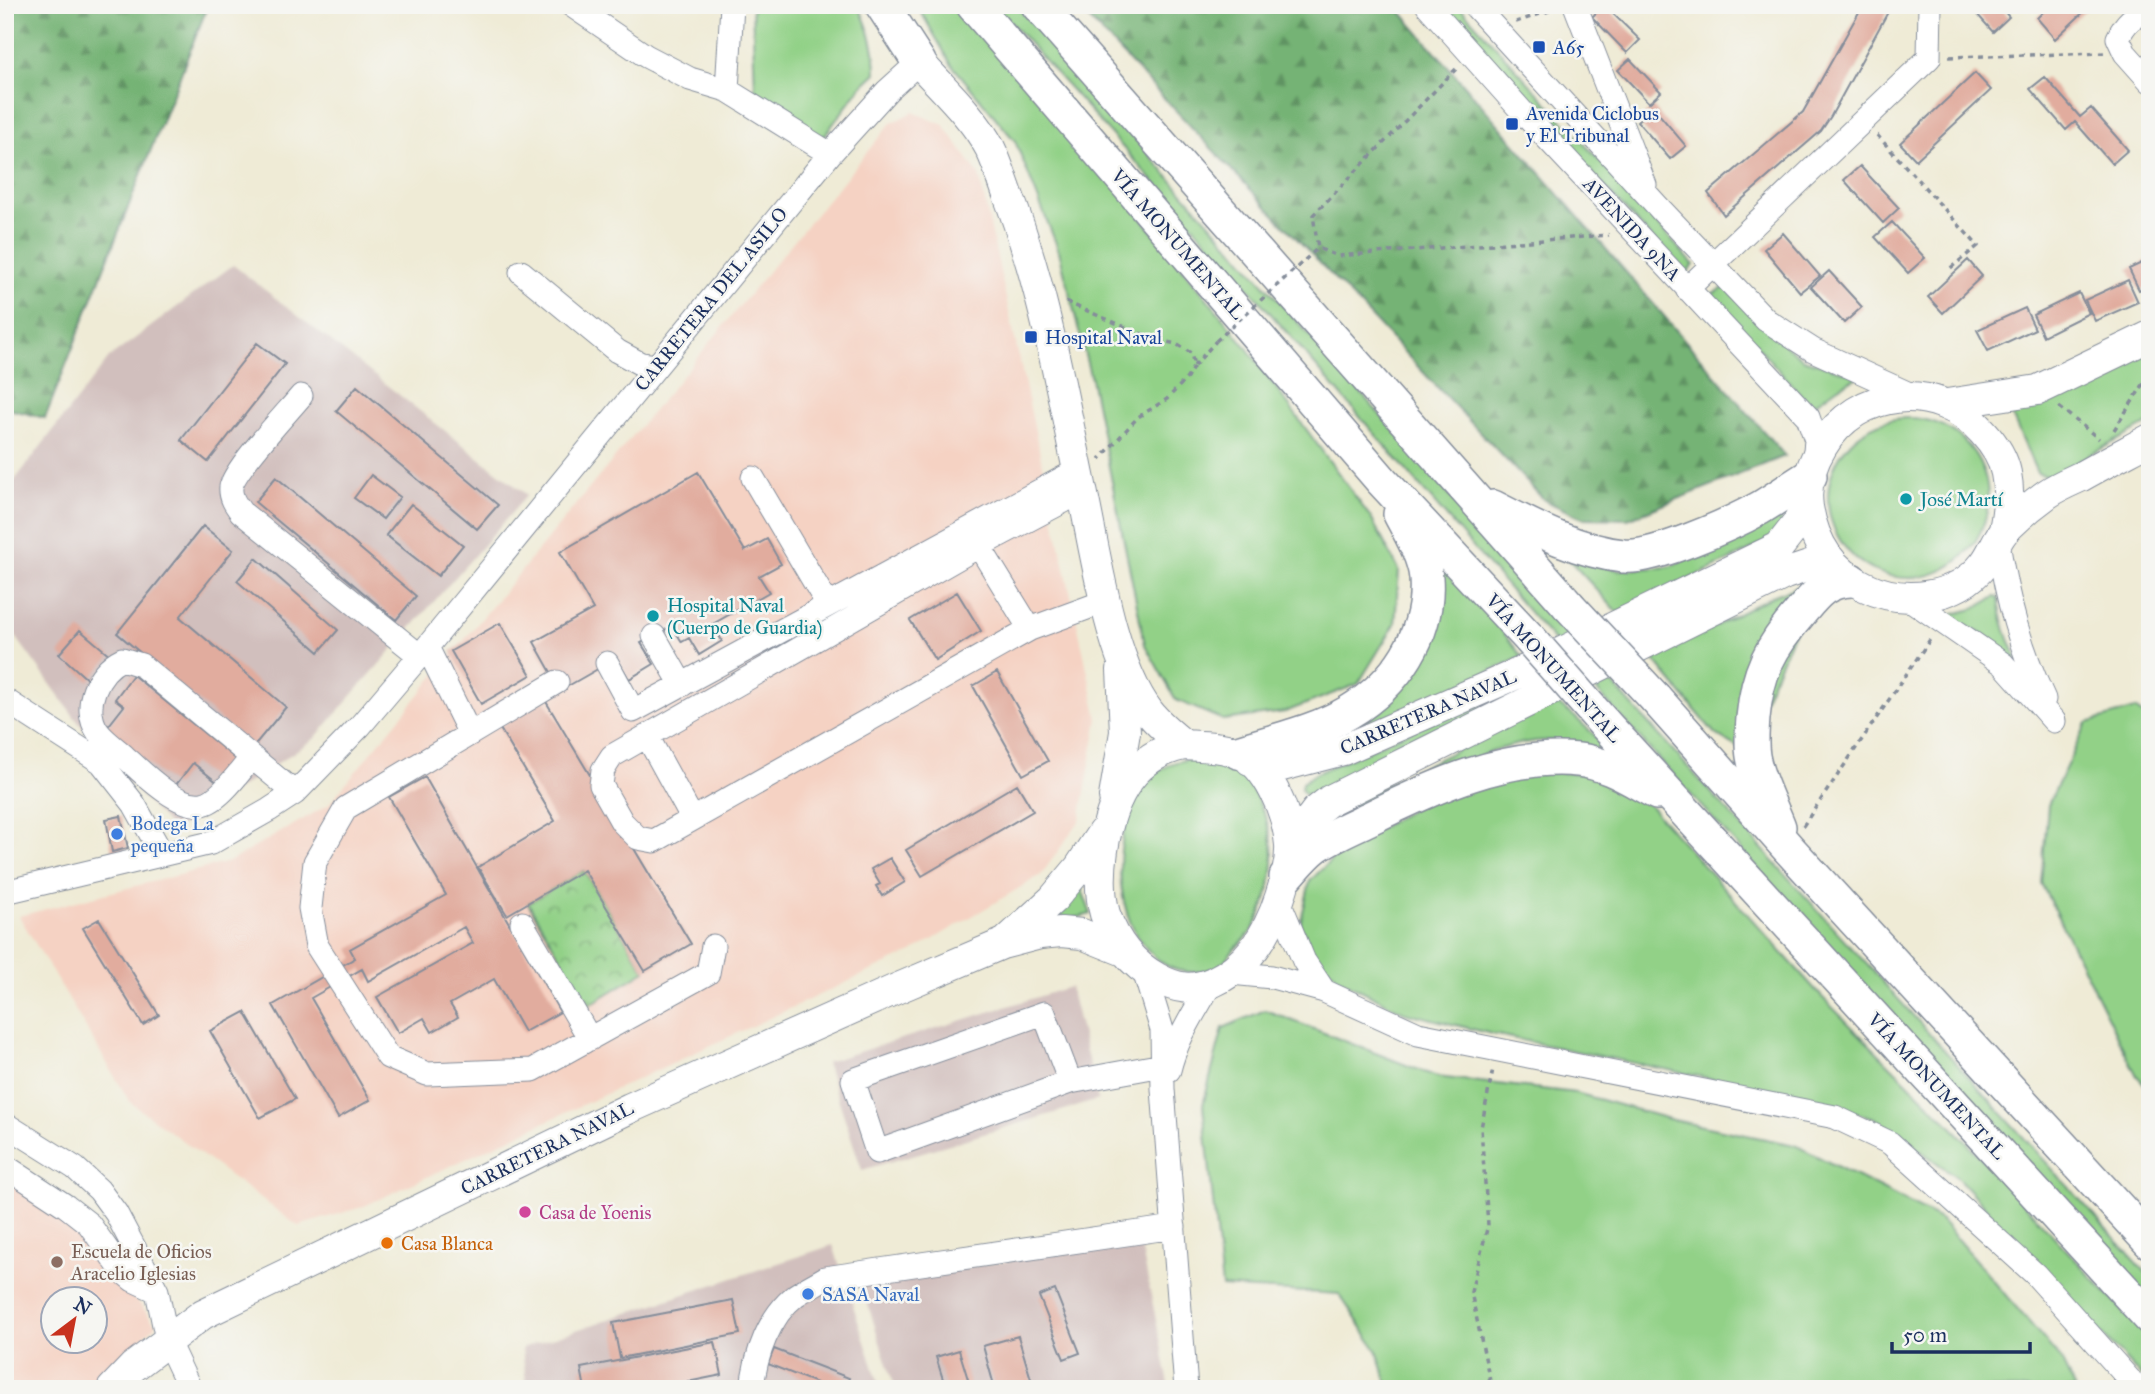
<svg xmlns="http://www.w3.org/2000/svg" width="2155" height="1394" viewBox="0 0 2155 1394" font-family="'IM FELL Great Primer',serif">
  <defs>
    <pattern id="forest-firs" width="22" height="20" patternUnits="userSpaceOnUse" patternTransform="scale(1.75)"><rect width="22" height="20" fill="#75b374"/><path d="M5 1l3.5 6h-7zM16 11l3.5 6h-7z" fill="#5f9262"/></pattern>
    <pattern id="park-crowns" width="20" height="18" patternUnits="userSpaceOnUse" patternTransform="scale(1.75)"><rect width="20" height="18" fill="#92d187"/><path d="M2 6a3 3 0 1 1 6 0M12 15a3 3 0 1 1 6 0" fill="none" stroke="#76aa72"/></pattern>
  </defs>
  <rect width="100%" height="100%" fill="#f6f6f2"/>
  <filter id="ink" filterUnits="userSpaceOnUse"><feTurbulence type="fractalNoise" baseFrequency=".0143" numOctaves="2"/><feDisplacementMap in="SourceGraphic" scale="14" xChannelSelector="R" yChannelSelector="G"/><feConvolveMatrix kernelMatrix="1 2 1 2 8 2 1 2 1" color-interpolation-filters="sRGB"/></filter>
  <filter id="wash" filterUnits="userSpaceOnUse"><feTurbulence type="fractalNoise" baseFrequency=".00686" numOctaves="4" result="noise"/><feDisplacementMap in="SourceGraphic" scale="28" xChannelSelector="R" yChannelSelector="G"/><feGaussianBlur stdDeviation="1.57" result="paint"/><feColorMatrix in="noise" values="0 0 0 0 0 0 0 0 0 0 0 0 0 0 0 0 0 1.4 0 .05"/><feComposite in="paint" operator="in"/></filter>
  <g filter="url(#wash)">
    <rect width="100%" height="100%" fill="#efebd6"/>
    <path fill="#f5d2c3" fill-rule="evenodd" d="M913,112L944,125L979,175L1098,719L1080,820L1041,875L912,952L362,1207L298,1226L130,1102L19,916L229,862L328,805L891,123Z
      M5,1180L79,1225L156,1325L102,1375L93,1389H5ZM52,1300H94V1342H52Z"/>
    <path fill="#d1bfbd" d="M233,265L527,495L314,739L174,831L98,749L5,622V493L109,358Z
      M1070,987L1098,1100L862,1170L826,1062Z
      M1140,1241L1170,1389H895L861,1283Z
      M833,1245L878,1381L876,1389H527L522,1348Z"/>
    <path fill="#92d187" stroke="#568072" stroke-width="2" d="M752,5H858C869,27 876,48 876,73L861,87L821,140L755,90Z
      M917,5H953L1077,138L1244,344L1371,518L1399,570L1395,624L1358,684L1285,712L1223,720L1176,700L1145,645L1092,383L1059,251L1015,141L951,64Z
      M995,5H1016L1407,445L1536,598L1611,682L2150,1277V1301L1606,701L1239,277Z
      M1440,5H1458L1694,265L1685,275Z
      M1726,287L1769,332L1803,359L1855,375L1856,378L1838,387L1813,405L1808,403L1711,294Z
      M2150,344V423L2048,477L2037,473L2010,411L2013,405Z
      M1828 498a80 80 0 1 1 160 0a80 80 0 1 1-160 0Z
      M1780,517L1782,523L1772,540L1618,613L1561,551L1618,570L1669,567Z
      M1433,560L1454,568L1522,657L1333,742L1389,693Z
      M1817,580L1742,750L1715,734L1653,659L1772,596Z
      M1995,597L1999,598C2001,620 2008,638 2017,658L2015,660L1986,636L1950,618L1951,615L1976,608Z
      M1535,675L1543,685L1314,792L1306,795L1301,789L1302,783L1317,773Z
      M1555,702L1575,717L1622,761C1549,719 1492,749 1425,782C1392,797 1360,813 1328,828L1336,815L1353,801Z
      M2135,709L2150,720V1090L2137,1076L2041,883L2048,805L2087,723Z
      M1188,759C1224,758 1243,768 1259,802C1268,821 1274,842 1273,863C1272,884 1264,911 1253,929C1248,938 1238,945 1231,953C1227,957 1222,965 1216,968C1212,970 1205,970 1201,971C1175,976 1157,962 1142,943C1107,896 1113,797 1167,766C1173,762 1181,761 1188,759Z
      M1505,771L1602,774L1649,805L1822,997L1957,1132L2150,1340L2149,1385L1958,1178L1875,1118L1777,1092L1492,1034L1404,1012L1341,980L1313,953L1300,925L1310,881L1337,854L1417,806Z
      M1081,887L1091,914L1043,926Z
      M1265,1010L1437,1077L1576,1093L1673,1120L1795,1145L1939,1218L2060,1358L2075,1389H1389L1377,1350L1339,1294L1222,1287L1203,1105L1223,1028Z"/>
    <path fill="url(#forest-firs)" stroke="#487169" stroke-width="2" d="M5,5H208L45,418L5,408Z
      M1076,5H1395L1785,456L1628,519L1582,518L1544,500Z"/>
    <path fill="url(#park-crowns)" stroke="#568072" stroke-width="2" d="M584,870L645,971L589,1005L528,903Z"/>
    <g id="blocks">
      <path fill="#e1ac9e" d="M1604,5L1640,40L1627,53L1592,17Z
        M1863,5H1874L1888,12L1831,116L1821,131L1724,215L1708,193L1803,112Z
        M1969,5H1999L2009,17L1993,32Z
        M2050,5H2091L2055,39L2037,18Z
        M1630,59L1661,92L1649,103L1618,70Z
        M1975,73L1991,90L1916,160L1900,143Z
        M2045,77L2080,117L2091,108L2128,150L2112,164L2075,122L2066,130L2030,89Z
        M1653,107L1686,146L1670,159L1637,121Z
        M1860,166L1899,208L1883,223L1844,180Z
        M1892,222L1925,258L1908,273L1875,237Z
        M1783,233L1820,276L1800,292L1764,249Z
        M2150,259V286L2139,290L2129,269Z
        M1968,260L1982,276L1943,313L1928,297Z
        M1829,271L1862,307L1844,323L1811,287Z
        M2128,280L2138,302L2095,321L2085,300Z
        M2079,293L2089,313L2043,336L2033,315Z
        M2025,308L2035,329L1988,351L1977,330Z
        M257,343L285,364L208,462L181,440Z
        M357,386L498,505L477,529L336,411Z
        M698,472L745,551L767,539L781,564L759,576L769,592L713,624L722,641L699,655L689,638L682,642L672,626L641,643L654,664L629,679L617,658L561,690L534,642L593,609L560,552Z
        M371,475L400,497L383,519L354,498Z
        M276,477L416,596L396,620L255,502Z
        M411,504L463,545L438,576L386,535Z
        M203,526L233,550L180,617L286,707L253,747L117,633Z
        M256,558L338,630L319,652L237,581Z
        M957,592L981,631L935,660L910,620Z
        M500,623L531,675L481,704L451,651Z
        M80,630L111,656L89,681L59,654Z
        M997,672L1048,761L1023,775L973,686Z
        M133,675L242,764L223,787L193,763L175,786L106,729L124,706L115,699Z
        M545,700L691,944L645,971L584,870L507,915L478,867L555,821L499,727Z
        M425,777L560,1012L524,1032L494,979L450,1004L458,1017L432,1032L424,1018L398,1033L377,997L473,943L464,927L368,981L362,969L311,998L370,1100L338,1118L273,1005L355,958L350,949L446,895L389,797Z
        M1017,784L1033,811L922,876L906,850Z
        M121,816L128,848L112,852L106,819Z
        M890,858L905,882L882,896L876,886L880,884L871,869Z
        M99,919L159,1015L143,1025L83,928Z
        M245,1012L295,1099L260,1118L210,1031Z
        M1055,1290L1080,1353L1064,1359L1039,1296Z
        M733,1300L740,1334L620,1358L613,1323Z
        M1018,1336L1034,1389H995L983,1346Z
        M715,1342L722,1375L653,1389H585L581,1368Z
        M774,1349L849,1378L845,1389H831L768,1364Z
        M959,1350L971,1389H946L936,1357Z"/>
    </g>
  </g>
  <g filter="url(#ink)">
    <use href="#blocks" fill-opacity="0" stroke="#858d9a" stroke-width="2"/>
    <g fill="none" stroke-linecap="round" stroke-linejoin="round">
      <g stroke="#858d9a" stroke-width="25">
        <path id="minor" d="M571,5L646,56L690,79L727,90
          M732,5L727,90L830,154
          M1427,5L1527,117L1808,417L1816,440L1814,461
          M1474,5L1662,211L1766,320L1813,350L1916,397
          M1575,5L1645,185
          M2150,10C2133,15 2125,23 2118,38L2125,53L2150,81
          M521,272L617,351L641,364L656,366
          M1687,289L1929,58L1930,5
          M301,396C286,414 234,469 231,487C230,497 235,504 241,512L420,656
          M753,478L828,605
          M1083,491L979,546L612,756L603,770L601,785L622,822L638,838L654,841L1030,629L1106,601
          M1998,543C2007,599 2020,648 2044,699
          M979,546L1030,629
          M1908,598L2003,664L2054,721
          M654,636L682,685
          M427,647L470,734
          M607,663L633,711L1078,470
          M557,682L346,808L315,862L310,908L317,946L388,1057L427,1074L533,1070L708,973L713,946
          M5,700L101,762L134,804L162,854
          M647,736L692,818
          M252,757C241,770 219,802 202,804C176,808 140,770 122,754C114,747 104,740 98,732C81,707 97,671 122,659L141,665L295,793
          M5,892L211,843L269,810L295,793L360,726L427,647L830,154L887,91L919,62
          M1279,901L1304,961L1324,991
          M522,923L590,1039
          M1144,971L1162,1030L1163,1089L1186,1389
          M1231,973L1272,977L1324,991L1418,1034L1835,1117L1890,1143L2035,1274L2138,1389
          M1169,1070C1177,1037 1195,1012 1211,983
          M1070,1082L1044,1013L853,1080L877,1152L1070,1082L1163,1065
          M5,1124L75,1168L99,1190L116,1213L157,1291L167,1340L190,1389
          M5,1166L66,1206L89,1224L123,1272L133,1280L157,1291
          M752,1389C755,1356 769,1316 796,1295C805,1289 815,1284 825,1278L1174,1227"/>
      </g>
      <g stroke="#858d9a" stroke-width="32">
        <path id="major" d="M919,62C943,89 973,116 990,148C997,162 1002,178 1007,192C1044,288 1061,390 1082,490C1096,554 1110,661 1149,712C1159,725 1172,735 1184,745
          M1947,404L2038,390L2150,336
          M2004,530C2008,510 2010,493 2006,473C2003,458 1993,443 1983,432C1938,380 1857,387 1822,447C1811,465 1805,486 1808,507C1814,542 1831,571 1864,586C1902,605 1956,600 1984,564C1993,553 1997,537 2007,528C2019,516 2033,504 2047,494C2057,487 2069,482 2080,477C2103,464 2126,452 2150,439
          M1184,745C1201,746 1221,746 1237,752C1268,763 1288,815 1290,845C1291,863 1285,881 1280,897C1268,934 1248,966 1213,982C1192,991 1177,989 1157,978C1132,964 1115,942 1105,914C1099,893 1100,871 1103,850C1110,802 1131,755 1184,745Z
          M1250,760L1282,766L1343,750L1521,672L1779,547L1797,524L1807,502
          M1114,797L1125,732L1122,670
          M1290,845L1316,811L1330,800L1785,574L1818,563L1835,566
          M1008,940L1053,899L1079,868L1102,833
          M112,1389L133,1367L203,1314L630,1108L896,989L1002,944L1040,934L1061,932L1082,934L1124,951"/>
      </g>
      <g stroke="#858d9a" stroke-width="36">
        <path id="highway" d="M882,5L919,62
          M973,5L1382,481L1530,639
          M1038,5L1569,606
          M1493,507C1534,528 1577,551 1623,556C1652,560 1733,523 1760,508C1777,498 1793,486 1810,476
          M1655,698L1788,848L2150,1242
          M1603,722L2150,1318
          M1238,752C1275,740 1315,732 1349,712C1396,684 1430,635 1426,578C1424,556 1410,533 1400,514
          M1779,827C1770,804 1757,780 1753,756C1751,744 1752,731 1753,718C1757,673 1770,647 1800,613C1816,594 1825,581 1851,580
          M1286,877C1296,866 1304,855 1316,846C1332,835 1351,827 1368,819C1432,787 1506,753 1578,760C1607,763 1632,780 1657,793"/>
      </g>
      <path stroke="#858d9a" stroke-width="3.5" stroke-dasharray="5 5" stroke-linecap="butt" d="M1516,22L1555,9
        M1949,57L2105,53
        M1456,69L1313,215L1318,248L1337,256L1609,235
        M1877,135L1978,246L1948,270
        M1066,302L1154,339L1176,344L1191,353L1194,366L1187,378L1167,399L1138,417L1100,459
        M1194,366L1216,341
        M2059,407L2099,439
        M2114,430L2150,374
        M1803,826L1931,638
        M1484,1389L1490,1381L1471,1292L1488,1225L1481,1128L1493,1069"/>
      <use href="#minor" stroke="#fff" stroke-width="23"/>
      <use href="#major" stroke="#fff" stroke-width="30"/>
      <use href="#highway" stroke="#fff" stroke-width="33"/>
      <g stroke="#858d9a" stroke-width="36" stroke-linecap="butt">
        <path id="highway-bridge" d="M1569,606L1655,698
          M1530,639L1603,722"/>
      </g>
      <path stroke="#858d9a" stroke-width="3.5" stroke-dasharray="5 5" stroke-linecap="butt" d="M1216,341L1318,248"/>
      <use href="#highway-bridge" stroke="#fff" stroke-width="33"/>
    </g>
  </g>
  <g fill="#1a4fb4" stroke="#f6f6f2" stroke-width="2.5">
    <rect x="1532" y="40" width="14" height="14" rx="3.5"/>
    <rect x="1505" y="117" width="14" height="14" rx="3.5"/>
    <rect x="1024" y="330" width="14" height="14" rx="3.5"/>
  </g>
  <g fill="#0f9aa8" stroke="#f6f6f2" stroke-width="2.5">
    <circle cx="1906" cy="499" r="7"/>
    <circle cx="653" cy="616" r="7"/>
  </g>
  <g fill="#3f7fe0" stroke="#f6f6f2" stroke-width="2.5">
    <circle cx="117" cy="834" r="7"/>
    <circle cx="808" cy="1294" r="7"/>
  </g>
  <circle fill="#d1479c" stroke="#f6f6f2" stroke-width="2.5" cx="525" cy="1212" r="7"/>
  <circle fill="#e8710a" stroke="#f6f6f2" stroke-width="2.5" cx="387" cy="1243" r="7"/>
  <circle fill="#8d6e63" stroke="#f6f6f2" stroke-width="2.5" cx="57" cy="1262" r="7"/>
  <g text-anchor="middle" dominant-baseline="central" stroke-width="5" stroke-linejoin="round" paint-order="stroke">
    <g font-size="19" fill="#164399" stroke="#f6f6f2" text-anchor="start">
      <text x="1553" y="47">A65</text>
      <text x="1526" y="113">Avenida Ciclobus<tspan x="1526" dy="22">y El Tribunal</tspan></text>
      <text x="1045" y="337">Hospital Naval</text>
    </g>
    <g font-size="19" fill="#1b2f5e" stroke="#f6f6f2">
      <text transform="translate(1632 229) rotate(47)">AVENIDA 9NA</text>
      <text transform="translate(1178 244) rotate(49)">VÍA MONUMENTAL</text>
      <text transform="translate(711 299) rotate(-51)">CARRETERA DEL ASILO</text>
      <text transform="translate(1554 668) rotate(48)">VÍA MONUMENTAL</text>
      <text transform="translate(1428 712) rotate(-23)">CARRETERA NAVAL</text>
      <text transform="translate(1937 1086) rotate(47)">VÍA MONUMENTAL</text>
      <text transform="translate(547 1148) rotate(-26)">CARRETERA NAVAL</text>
    </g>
    <g font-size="19" fill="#0d838f" stroke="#f6f6f2" text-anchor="start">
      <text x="1920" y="499">José Martí</text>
      <text x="667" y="605">Hospital Naval<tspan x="667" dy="22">(Cuerpo de Guardia)</tspan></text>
    </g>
    <g font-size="19" fill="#366cbe" stroke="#f6f6f2" text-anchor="start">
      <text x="131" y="823">Bodega La<tspan x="131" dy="22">pequeña</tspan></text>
      <text x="822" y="1294">SASA Naval</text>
    </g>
    <g font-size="19" fill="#b23c85" stroke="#f6f6f2" text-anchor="start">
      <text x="539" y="1212">Casa de Yoenis</text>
    </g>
    <g font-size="19" fill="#c56008" stroke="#f6f6f2" text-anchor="start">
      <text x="401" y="1243">Casa Blanca</text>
    </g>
    <g font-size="19" fill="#785e54" stroke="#f6f6f2" text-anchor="start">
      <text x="71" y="1251">Escuela de Oficios<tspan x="71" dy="22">Aracelio Iglesias</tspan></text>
    </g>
  </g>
  <rect width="2155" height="1394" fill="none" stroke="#f6f6f2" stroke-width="28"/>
  <g transform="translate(74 1320) rotate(32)"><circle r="33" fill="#f6f6f2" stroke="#9ea6b7" stroke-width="2"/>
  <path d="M0-5L12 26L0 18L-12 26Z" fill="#c8321e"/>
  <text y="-10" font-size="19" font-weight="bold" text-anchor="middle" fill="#1b2f5e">N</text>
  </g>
  <path d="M1892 1342v10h138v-10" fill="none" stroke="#1b2f5e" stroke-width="3.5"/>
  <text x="1903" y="1342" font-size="21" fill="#1b2f5e" stroke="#f6f6f2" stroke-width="5" paint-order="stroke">50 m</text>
</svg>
